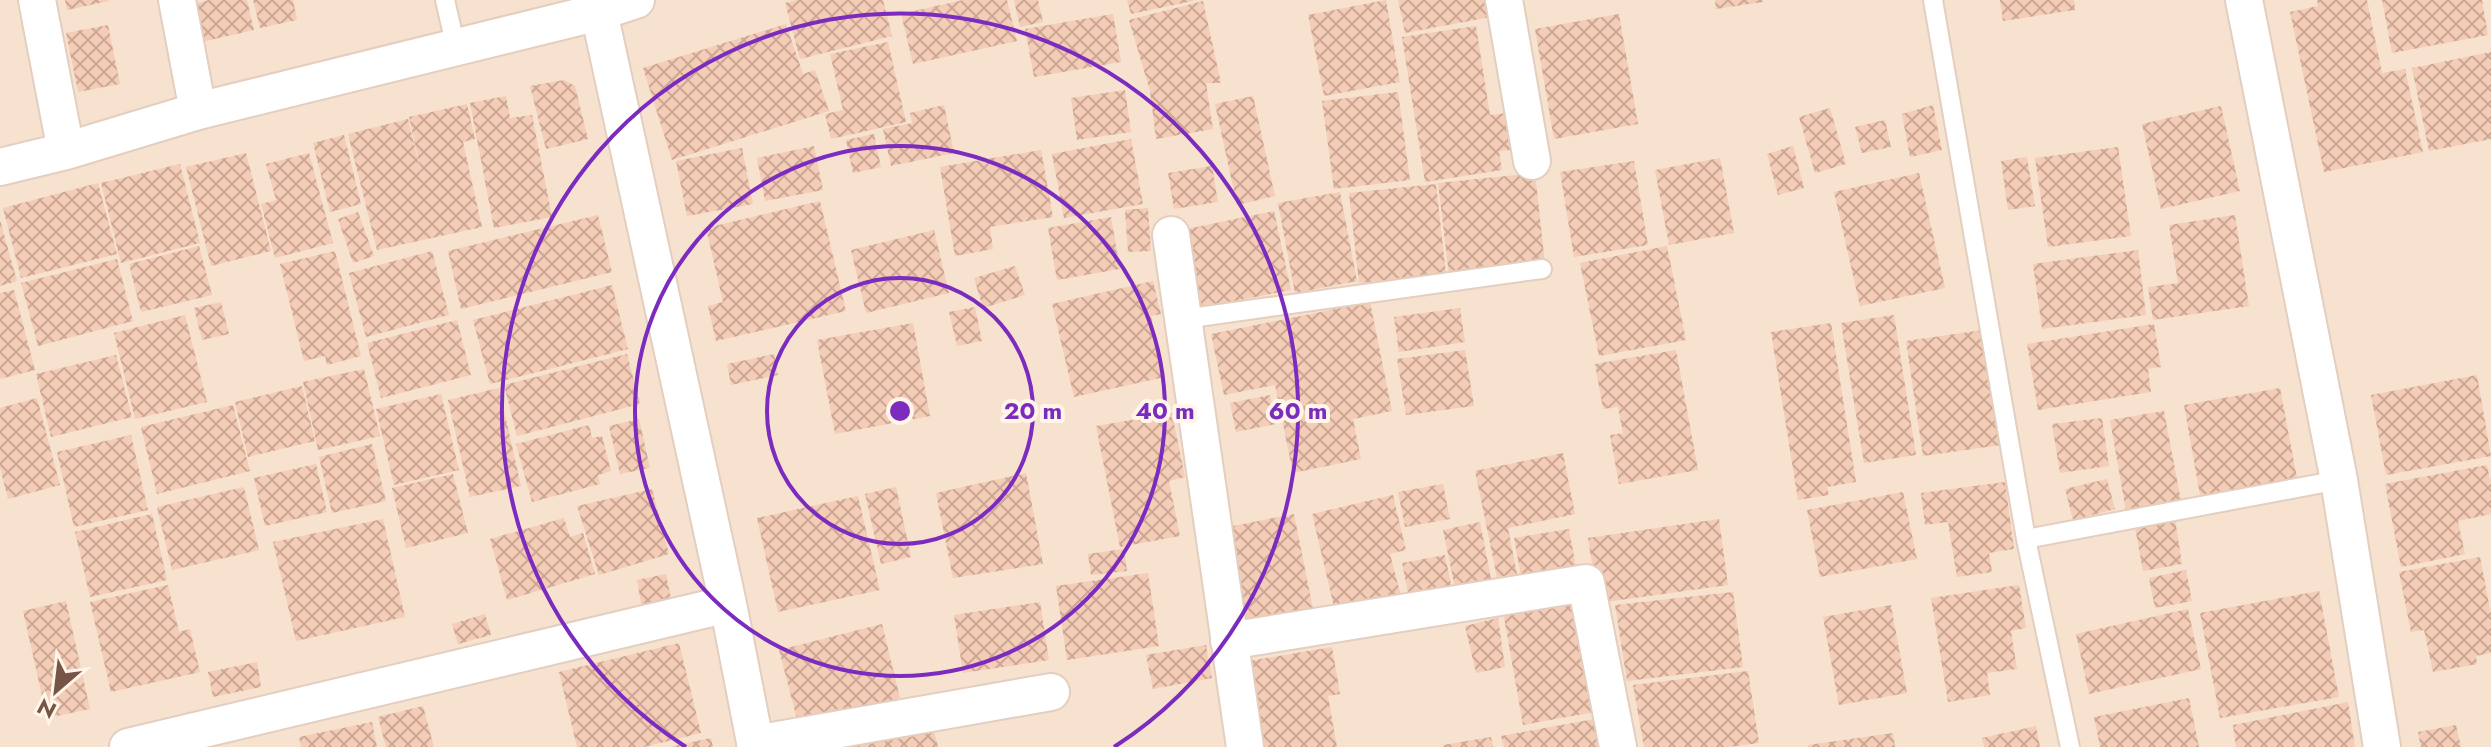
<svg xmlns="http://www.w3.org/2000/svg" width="2491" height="747" viewBox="0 0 2491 747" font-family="Jost,sans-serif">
  <defs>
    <pattern id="building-cross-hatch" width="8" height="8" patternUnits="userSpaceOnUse" patternTransform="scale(2)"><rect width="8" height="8" fill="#f5ccb6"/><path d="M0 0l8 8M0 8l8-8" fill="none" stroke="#cba896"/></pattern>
  </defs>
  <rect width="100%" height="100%" fill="#fef1e1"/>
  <path fill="#f6e2cf" d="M0,0H2491V747H0Z"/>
  <path fill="url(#building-cross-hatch)" d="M65,0H109V1L67,10Z
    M209,0H247L254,30L197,43L188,5Z
    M253,0H293L297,20L260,28Z
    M797,0H883L892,36L800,59L785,3Z
    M963,0H1007L1017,41L913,64L901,14Z
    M1014,0H1038L1043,22L1020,27Z
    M1127,0H1193V1L1131,14Z
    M1386,0L1400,82L1324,96L1308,15Z
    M1398,0H1493L1496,16L1405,33Z
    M1715,0H1762L1763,2L1716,9Z
    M2000,0H2074L2075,10L2003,21Z
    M2317,0H2367L2382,73L2405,69L2423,152L2324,172L2290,12L2318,6Z
    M2382,0H2482L2488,35L2392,53Z
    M1203,1L1221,83H1206L1213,129L1156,139L1150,91L1129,20Z
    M1113,14L1121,62L1034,77L1025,29Z
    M1619,14L1638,124L1554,139L1535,29Z
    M786,24L803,74L815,70L829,111L672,160L643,68Z
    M108,25L120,84L78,92L66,33Z
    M1476,26L1490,115L1506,113L1512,150L1499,151L1502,170L1425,182L1402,37Z
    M888,42L906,122L831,139L825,114L843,110L830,54Z
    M2491,52V139L2429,151L2412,68Z
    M564,80L575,86L588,139L546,149L530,86Z
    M1125,90L1131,132L1077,140L1071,98Z
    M1398,92L1410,180L1334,189L1322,101Z
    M506,96L510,118L532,115L552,217L494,228L470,103Z
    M1253,96L1275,196L1237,205L1215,104Z
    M467,104L475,139L463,142L482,227L377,250L348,134L408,119L424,185L409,117Z
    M944,105L954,153L891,166L883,129L912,123L910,113Z
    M1933,105L1942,150L1910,157L1902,114Z
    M2221,106L2240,191L2161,209L2142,124Z
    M1830,108L1846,164L1815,173L1799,117Z
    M1885,120L1891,147L1862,153L1855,127Z
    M874,134L881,167L853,173L846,140Z
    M344,135L361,204L330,212L313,143Z
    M1131,139L1143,204L1064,218L1052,154Z
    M814,146L823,190L765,201L757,158Z
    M1793,146L1804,188L1778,195L1767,154Z
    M2118,147L2131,236L2048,247L2035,158Z
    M742,148L753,204L687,216L676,161Z
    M1041,150L1053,217L990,227L993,249L955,256L940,167Z
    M246,153L271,251L211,266L186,167Z
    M309,153L333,243L275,258L261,204L276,200L266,164Z
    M2027,157L2035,206L2008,210L2001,161Z
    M1720,158L1734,233L1669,245L1655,170Z
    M1634,161L1648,245L1574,257L1560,172Z
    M180,164L200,243L121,263L101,183Z
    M1212,166L1218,202L1174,209L1168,173Z
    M1535,173L1545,264L1449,275L1438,183Z
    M1919,173L1945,288L1860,306L1834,192Z
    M98,183L117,254L21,278L3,208Z
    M1436,184L1446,274L1359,283L1349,193Z
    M1340,192L1357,281L1295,293L1278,203Z
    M820,201L846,311L716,341L708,306L723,302L706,228Z
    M1148,208L1151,251L1128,252L1125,210Z
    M1274,211L1291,290L1193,309L1177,231Z
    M358,212L374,256L353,263L338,219Z
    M598,215L612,272L461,309L448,251Z
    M2235,215L2249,306L2153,320L2148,287L2178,283L2169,225Z
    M1111,217L1120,269L1057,280L1048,228Z
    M0,220L17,281L0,286Z
    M934,230L949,293L866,313L851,250Z
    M199,246L212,295L141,312L129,264Z
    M1667,246L1686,340L1599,356L1580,263Z
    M2138,250L2146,315L2042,329L2033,264Z
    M335,251L361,356L327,365L325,356L304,361L280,264Z
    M432,251L449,315L366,337L349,273Z
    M117,259L133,321L38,346L21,283Z
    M1015,266L1025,295L983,308L974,278Z
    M1153,281L1161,314L1151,316L1165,377L1074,397L1052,304Z
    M612,285L628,349L490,384L473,320Z
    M14,290L35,370L0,379V293Z
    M221,302L229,334L202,340L194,308Z
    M1370,302L1392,411L1353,419L1361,459L1293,473L1275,385L1224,395L1211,334Z
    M975,307L982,341L957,346L949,312Z
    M1460,308L1465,342L1399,352L1394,317Z
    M185,315L207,402L135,419L114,333Z
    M1894,315L1916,455L1864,463L1841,323Z
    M457,320L471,375L381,398L367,343Z
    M913,323L930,416L835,434L817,340Z
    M1831,323L1856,482L1827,487L1829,495L1798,500L1771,332Z
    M2154,324L2161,367L2148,369L2151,392L2038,410L2027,344Z
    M1983,330L2001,445L1923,456L1906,341Z
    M1465,350L1474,406L1406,415L1397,359Z
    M1676,350L1698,470L1619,484L1610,435L1623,433L1618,407L1603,409L1595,364Z
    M627,354L640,404L517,436L504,385Z
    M774,354L778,375L731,385L727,364Z
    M116,355L132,417L51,437L36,374Z
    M364,369L380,436L318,450L303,382Z
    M2477,375L2491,456L2386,475L2371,395Z
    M302,386L315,441L248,457L235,402Z
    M499,388L521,486L470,497L448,400Z
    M2280,388L2297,478L2200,495L2184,405Z
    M441,394L459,470L394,485L376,409Z
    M1270,395L1276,424L1236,432L1230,403Z
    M37,398L60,485L8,499L0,468V408Z
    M233,405L250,471L157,494L141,427Z
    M2164,411L2181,501L2126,511L2110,420Z
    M1172,413L1185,477L1169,481L1180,536L1120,547L1096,426Z
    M2102,418L2109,466L2060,473L2052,424Z
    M639,419L650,468L620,474L609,426Z
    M589,425L592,438L602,436L611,471L598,475L600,484L532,502L516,444Z
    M131,435L148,510L74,527L57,452Z
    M372,444L386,501L332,513L319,457Z
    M1563,453L1575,514L1508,528L1517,574L1497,577L1475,471Z
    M316,464L327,512L265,526L254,478Z
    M2487,465L2491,485V514L2458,521L2465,554L2401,567L2385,484Z
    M1026,473L1043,564L953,578L936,493Z
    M453,474L468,533L406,548L392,488Z
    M2107,479L2115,509L2073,520L2065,489Z
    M2005,482L2014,549L1989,553L1992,572L1957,577L1948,522L1925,525L1921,493Z
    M1443,484L1450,519L1405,527L1398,492Z
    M244,487L259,550L172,570L157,507Z
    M896,487L911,557L881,564L865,494Z
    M652,489L669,554L599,575L577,506Z
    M1903,492L1917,559L1820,577L1807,510Z
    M1393,495L1406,550L1390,554L1402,600L1336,615L1312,514Z
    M858,496L880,590L778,612L757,518Z
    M152,514L167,580L90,597L75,532Z
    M1294,514L1314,614L1247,627L1228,527Z
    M564,518L570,537L583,533L595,574L507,600L490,539Z
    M383,519L405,617L296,641L273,542Z
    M1719,519L1728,585L1598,603L1588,538Z
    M2175,519L2182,564L2143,571L2135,527Z
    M1480,522L1493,589L1457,597L1443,530Z
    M1569,529L1578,578L1523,587L1514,538Z
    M1124,549L1127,571L1091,575L1088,554Z
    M1445,555L1453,594L1410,602L1402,563Z
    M2480,557L2491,614V653L2476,656L2477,664L2433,672L2424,630L2411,632L2399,572Z
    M2186,570L2192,601L2155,608L2149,578Z
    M1148,573L1159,646L1067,660L1056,586Z
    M666,574L673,609L643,614L637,580Z
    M168,585L179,632L190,629L200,672L111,692L90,602Z
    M2019,585L2026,628L2011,631L2017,669L1987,673L1990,695L1948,702L1931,598Z
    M2319,591L2339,697L2220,718L2200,613Z
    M1733,592L1743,667L1627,681L1615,605Z
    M1580,593L1600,711L1523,725L1502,606Z
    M66,601L90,709L47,718L23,611Z
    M1040,602L1049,660L963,673L954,615Z
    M1891,605L1907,693L1839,705L1823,617Z
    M2188,609L2201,669L2089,694L2076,634Z
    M485,614L491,635L458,644L452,624Z
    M1498,618L1505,667L1476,673L1465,626Z
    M882,624L900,698L798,723L779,650Z
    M679,643L701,733L644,747H577L559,672Z
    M1206,645L1212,678L1153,689L1146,655Z
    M1332,647L1340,694L1328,696L1337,747H1257L1243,662Z
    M257,662L261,687L213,697L208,672Z
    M1748,671L1759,743L1729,747H1644L1633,685Z
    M2189,698L2199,747H2100L2094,717Z
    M2348,702L2355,747H2236L2233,725Z
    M423,706L434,747H386L378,717Z
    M1600,718L1605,747H1504L1501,736Z
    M372,722L377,747H301L299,737Z
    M932,723L938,747H839Z
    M2456,725L2461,747H2421L2418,732Z
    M2036,726L2040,747H1984L1982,738Z
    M1893,733L1895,747H1808V745Z
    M1491,737L1493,747H1443V745Z
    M711,738L713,747H673V746Z"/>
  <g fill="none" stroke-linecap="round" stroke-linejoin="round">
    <g stroke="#e4cebf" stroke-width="22">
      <path id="lane" d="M445,0L456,48
        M1933,0L2026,539L2339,480
        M1184,319L1542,269
        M2026,539L2070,747"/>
    </g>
    <g stroke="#e4cebf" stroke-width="40">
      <path id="street" d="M37,0L66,151
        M177,0L198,111
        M1504,0L1532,161
        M2244,0L2339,480L2382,747
        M599,12L728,604L756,747
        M0,167L66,151L198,111L599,12L636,0
        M1171,235L1245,747
        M1229,641L1586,583L1618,747
        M755,744L1051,692
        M128,747L728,604"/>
    </g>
    <use href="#lane" stroke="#fff" stroke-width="18"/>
    <use href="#street" stroke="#fff" stroke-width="36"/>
  </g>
  <g fill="none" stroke="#7b2cbf" stroke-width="4">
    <circle cx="900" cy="411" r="133"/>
    <circle cx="900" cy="411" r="265"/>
    <path d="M686 747A398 398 0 1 1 1114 747"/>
  </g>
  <circle cx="900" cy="411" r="12" fill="#7b2cbf" stroke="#fff5e8" stroke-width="4"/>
  <g font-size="24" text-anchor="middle" font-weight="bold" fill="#7b2cbf" stroke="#fff5e8" stroke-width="8" stroke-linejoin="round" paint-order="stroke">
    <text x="1033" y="419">20 m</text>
    <text x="1165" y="419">40 m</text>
    <text x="1298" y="419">60 m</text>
  </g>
  <g transform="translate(56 691) rotate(208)" stroke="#fff5e8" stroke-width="6" paint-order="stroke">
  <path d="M0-6L14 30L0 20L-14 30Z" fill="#765546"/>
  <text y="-12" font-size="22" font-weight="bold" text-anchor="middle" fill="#765546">N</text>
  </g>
</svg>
